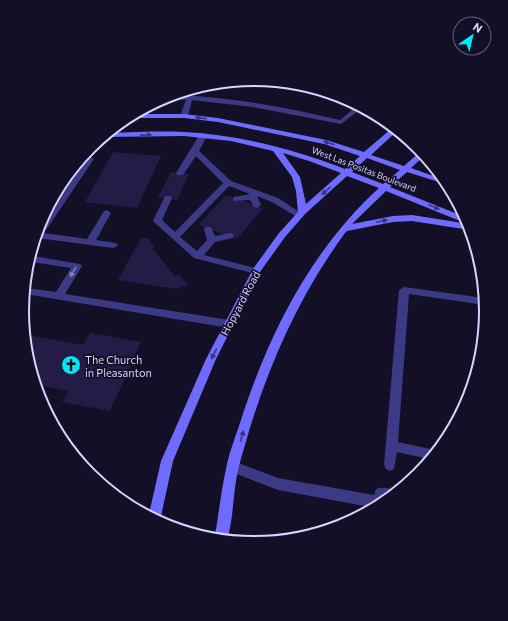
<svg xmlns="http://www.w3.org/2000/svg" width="508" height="621" viewBox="0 0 508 621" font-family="Commissioner,sans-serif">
  <rect width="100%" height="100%" fill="#130f26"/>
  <path fill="#241b47" d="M113,152L161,156L137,208L85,202Z
    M171,172L189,174L177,200L158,197Z
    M226,195L263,208L237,239L198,225Z
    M141,238H148L155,247L152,248L175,276L179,274L188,285L176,289L118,280Z
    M90,333L141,342L110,411L62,402L68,391L37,385L27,335L83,345Z"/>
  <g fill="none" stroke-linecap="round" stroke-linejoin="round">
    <path fill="#3d3a85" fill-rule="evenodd" d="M170,95C227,96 284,107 340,120L357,106L361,109L341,124L253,107L192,100L188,116L184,118L180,116L186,100L162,98Z
      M200,134H206L207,136L199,151L231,181L278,198L304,215L303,217H297L272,202L257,196L261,205L257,208L254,207L250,200L234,201L233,199L234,197L250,194L229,186L180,237L197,251L207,240L204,229L205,227H211L215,236L230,233L233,234L234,236L233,238L215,242L204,255L259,269L261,271L259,273L256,274L194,258L153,221L165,196H171L172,198L162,220L175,232L223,183L196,156L183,175H177L176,173Z
      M90,157L94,159L44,233L87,239L104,211L107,210L111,213L96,240L116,243L118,245L116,247L113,248L37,238L39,228L84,162H80L83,158Z
      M33,256L80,264L82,266L65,294L229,320L233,321L234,324L233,327L229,328L25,294L27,288L56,292L71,268L32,262Z
      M404,287L484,298L485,305L409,294L398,442L435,450L429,459L397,452L394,469L390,471L386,469L384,465L399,290Z
      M233,461L278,478L374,495L376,489C382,487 389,487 394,491L370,507L278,490L229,471L227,467L229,463Z"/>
    <path fill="#6f6bff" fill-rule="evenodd" d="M139,114H184L218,118L326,140L364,152L391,129L396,132L371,155L404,166L421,151L424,156L411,168L439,178L442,183L407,172L390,187L465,217L469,224L465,223L386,191L352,224L393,216L412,215L469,224L470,230L412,221L393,222L347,231L345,233C301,293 271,359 249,431C246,442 242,454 239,466C233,489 234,514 228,537L215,535C219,513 221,491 226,469C229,453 235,438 240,423C268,335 310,251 379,188L347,176L305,214L285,237L260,272L216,359L173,461L160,521L149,514L161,461L206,359L253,269L279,233L298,212L296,191L292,177L273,151L231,141L184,136L105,137L110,133C135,132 160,131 184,132C239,135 294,149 345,169L360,156L324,144L218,122L184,118H133ZM283,153L309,161L341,173L306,204L300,177ZM367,158L400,170L383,184L352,172Z"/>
  </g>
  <defs><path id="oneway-solid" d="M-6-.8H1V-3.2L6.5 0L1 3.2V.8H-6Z"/></defs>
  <g fill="#38347d">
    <use href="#oneway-solid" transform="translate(201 118) rotate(-173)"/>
    <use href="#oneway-solid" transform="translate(146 135) rotate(-1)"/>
    <use href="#oneway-solid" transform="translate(329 143) rotate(-163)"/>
    <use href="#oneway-solid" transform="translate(326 191) rotate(138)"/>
    <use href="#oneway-solid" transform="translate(434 207) rotate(22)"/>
    <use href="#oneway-solid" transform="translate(382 221) rotate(-12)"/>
    <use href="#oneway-solid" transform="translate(214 354) rotate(117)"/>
    <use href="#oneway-solid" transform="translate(242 436) rotate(-74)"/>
  </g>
  <use fill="#837fbc" href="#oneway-solid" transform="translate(73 272) rotate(121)"/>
  <defs>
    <g id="church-disc" transform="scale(1)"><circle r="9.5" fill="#00e5ff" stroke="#130f26"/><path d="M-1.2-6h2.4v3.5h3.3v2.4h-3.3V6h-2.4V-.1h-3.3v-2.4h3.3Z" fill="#111"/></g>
  </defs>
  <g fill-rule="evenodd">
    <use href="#church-disc" x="71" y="365"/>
  </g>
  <g text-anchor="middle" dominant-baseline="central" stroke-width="3.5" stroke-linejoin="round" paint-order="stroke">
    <g font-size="9" fill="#d9d4ff" stroke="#130f26">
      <text transform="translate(364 169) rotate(21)">West Las Positas Boulevard</text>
    </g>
    <g font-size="11" fill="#d9d4ff" stroke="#130f26">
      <text transform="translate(240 303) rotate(-62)">Hopyard Road</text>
    </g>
    <g font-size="11" fill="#d9d4ff" stroke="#130f26" text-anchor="start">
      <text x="85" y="359">The Church<tspan x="85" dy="13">in Pleasanton</tspan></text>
    </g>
  </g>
  <path d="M0 0H508V621H0ZM29 311a225 225 0 1 1 450 0a225 225 0 1 1-450 0Z" fill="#130f26" fill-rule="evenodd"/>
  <path fill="none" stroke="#d9d4ff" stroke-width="2" d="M29 311a225 225 0 1 1 450 0a225 225 0 1 1-450 0Z"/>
  <g transform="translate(472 36) rotate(34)"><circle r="19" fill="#130f26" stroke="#625e7d"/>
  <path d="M0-3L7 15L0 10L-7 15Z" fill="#00e5ff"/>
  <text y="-6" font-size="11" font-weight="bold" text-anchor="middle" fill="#d9d4ff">N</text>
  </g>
</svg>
